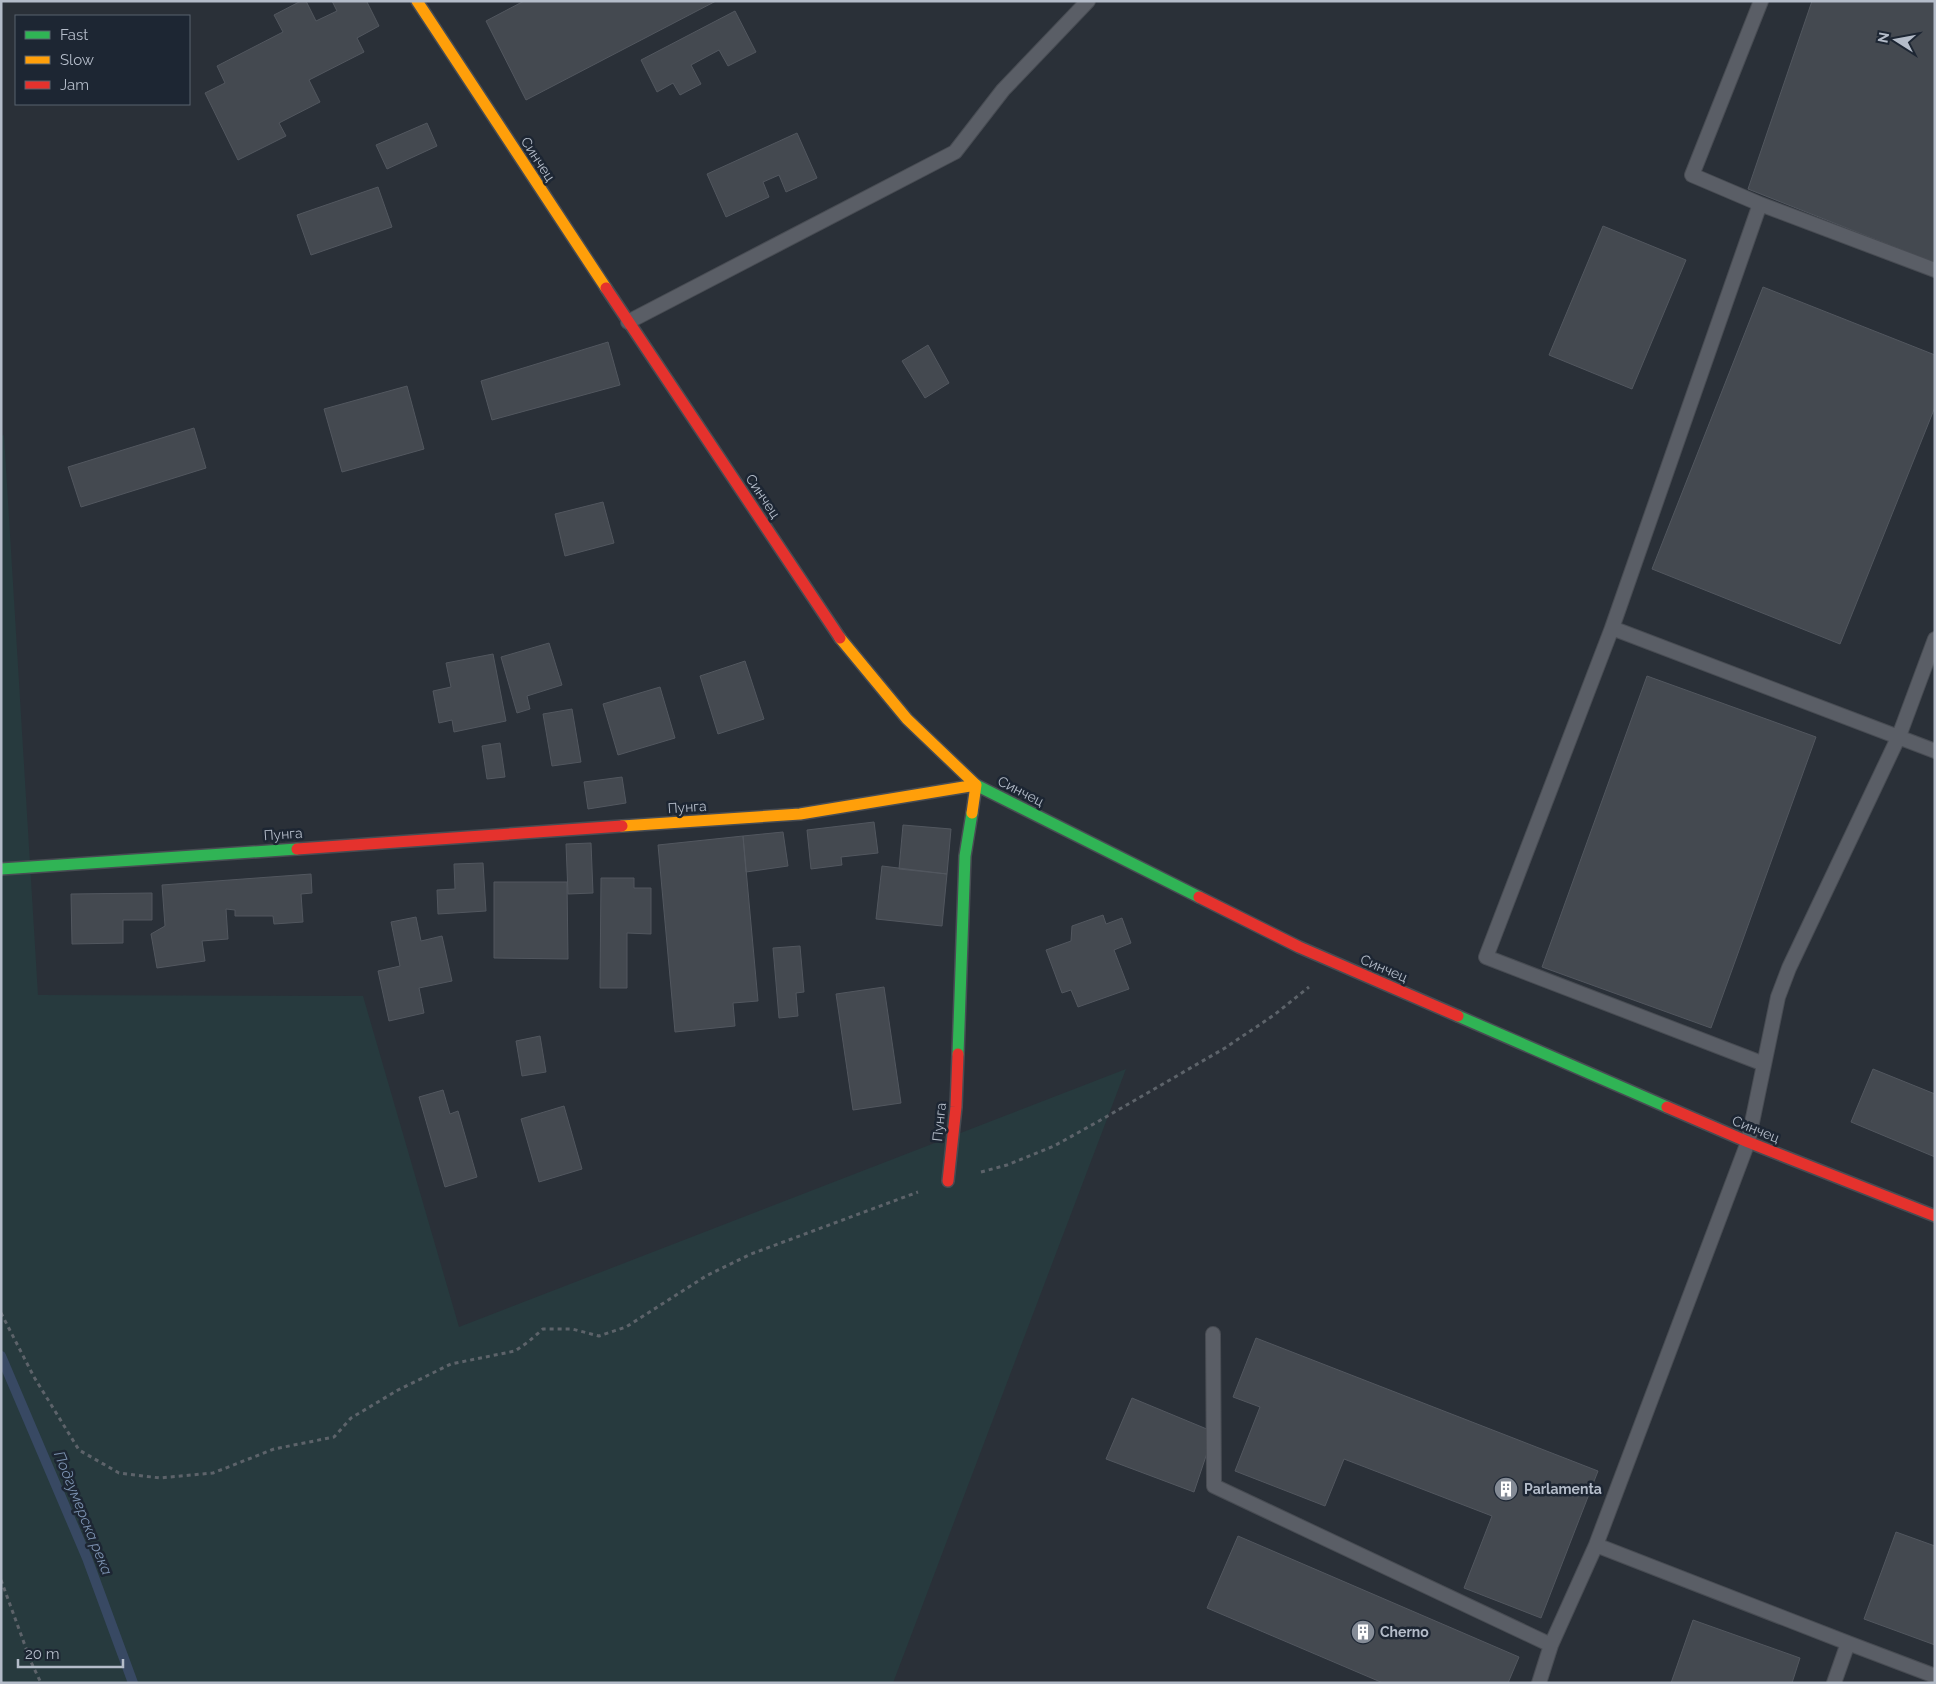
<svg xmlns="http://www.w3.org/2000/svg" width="1936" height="1684" viewBox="0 0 1936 1684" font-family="Raleway,sans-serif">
  <rect width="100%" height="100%" fill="#2a3038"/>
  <path fill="#273a3e" d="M4,435L38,995L363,996L459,1327L1126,1069L893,1683H1V436Z"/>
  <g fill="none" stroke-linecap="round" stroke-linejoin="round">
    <path stroke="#384963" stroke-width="10" d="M1,1356L87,1558L133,1683"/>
  </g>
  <path fill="#444950" stroke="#52575f" d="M301,1H306L316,21L337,11L332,1H369L367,2L379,26L357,38L364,52L309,80L320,102L279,123L286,136L238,160L205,93L225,83L217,66L283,32L274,15Z
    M524,1H716L526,100L486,21Z
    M1812,1H1935V263L1748,189Z
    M735,11L756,52L728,66L719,50L691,65L701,84L680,95L673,83L657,92L641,60Z
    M427,123L437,146L387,169L376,145Z
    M797,133L817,178L786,192L779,175L763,182L769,197L726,217L707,174Z
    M378,187L392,227L311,255L297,215Z
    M1603,226L1686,260L1632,389L1549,355Z
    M1763,287L1935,355V407L1840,644L1652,569Z
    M608,342L620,385L492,420L481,381Z
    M928,345L949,383L925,398L902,361Z
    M407,386L424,449L342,472L324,409Z
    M194,428L206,468L81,507L68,467Z
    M603,502L614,543L565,556L555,514Z
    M549,643L562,685L527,696L530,709L517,713L501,657Z
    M493,654L506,721L454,732L452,720L439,723L433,691L451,687L446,663Z
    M745,661L764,719L718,734L700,676Z
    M1647,676L1816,737L1711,1028L1542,967Z
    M660,687L675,738L618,755L603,704Z
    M572,709L581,762L552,766L543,714Z
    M500,743L505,777L487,779L482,746Z
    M622,777L626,803L588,809L584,782Z
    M874,822L878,853L841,857L842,865L811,869L807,830Z
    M903,825L951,829L947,874L899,869Z
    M783,832L788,866L746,872L743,836Z
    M743,836L758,1001L733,1003L735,1026L675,1032L658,845Z
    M591,843L593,893L568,894L566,844Z
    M483,863L486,911L438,914L437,890L455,889L454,864Z
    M882,866L947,874L942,926L876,919Z
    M311,874L312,893L301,894L303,922L274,924L273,916H235V910L226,909L228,939L202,941L205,961L157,968L151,934L165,926L162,885Z
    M601,878H634V888H651V934L627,933V988H600Z
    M494,882H567L568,959L494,958Z
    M152,893V920H123V943L72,944L71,894Z
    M1103,915L1106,924L1122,918L1131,943L1114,950L1129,989L1078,1007L1071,990L1062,993L1046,950L1071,941L1072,926Z
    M416,917L421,941L442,936L452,981L419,988L424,1013L389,1021L378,971L400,966L391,922Z
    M800,946L804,992L796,993L798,1016L779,1018L773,948Z
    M884,987L901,1103L853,1110L836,994Z
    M540,1036L546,1072L522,1076L516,1041Z
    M1873,1069L1935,1094V1157L1851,1122Z
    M443,1090L450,1114L458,1111L477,1177L445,1187L419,1097Z
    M564,1106L582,1169L539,1182L521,1119Z
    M1256,1338L1598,1471L1541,1618L1464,1588L1492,1516L1344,1459L1325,1506L1235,1471L1260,1407L1233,1397Z
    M1132,1398L1214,1432L1194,1492L1106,1459Z
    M1896,1532L1935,1546V1645L1864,1619Z
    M1238,1536L1519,1657L1508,1683H1383L1207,1608Z
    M1693,1620L1800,1658L1792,1683H1671Z"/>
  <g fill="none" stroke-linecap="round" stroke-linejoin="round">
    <g stroke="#484c53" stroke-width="16">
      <path id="lane" d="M1761,1L1692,175L1760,204L1935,270
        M1760,204L1612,628L1935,751
        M628,322L955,152L1003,90L1088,1
        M1612,628L1486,957L1764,1064
        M1213,1334L1214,1486L1551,1645L1596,1545L1748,1142L1778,997L1789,968L1899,736L1935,639
        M1596,1545L1848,1643
        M1539,1683L1551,1645
        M1834,1683L1848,1643L1935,1676"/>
    </g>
    <g stroke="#484c53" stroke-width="14">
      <path id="fast" d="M976,785L1199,897
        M1,869L297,849
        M1458,1016L1667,1107
        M958,1054L965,856L972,813"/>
    </g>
    <g stroke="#484c53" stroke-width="14">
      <path id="slow" d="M417,1L606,288
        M840,638L907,719L976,785
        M622,826L800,814L976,785L972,813"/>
    </g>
    <g stroke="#484c53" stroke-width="14">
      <path id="jam" d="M606,288L840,638
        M297,849L622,826
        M1199,897L1299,947L1458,1016
        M1667,1107L1748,1142L1935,1216
        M948,1181L956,1107L958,1054"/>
    </g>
    <path stroke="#5d636a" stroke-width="3" stroke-dasharray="4 4" stroke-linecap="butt" d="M981,1172L1007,1165L1054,1146L1099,1121L1225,1048L1274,1015L1309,987
      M1,1313L34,1377L79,1450L119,1473L160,1478L213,1473L274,1449L334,1437L351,1418L398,1390L451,1364L515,1351L528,1342L543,1329H572L599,1336L626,1327L706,1276L751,1254L918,1192
      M1,1580L31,1662L41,1683"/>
    <use href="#lane" stroke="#5a5e66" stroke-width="14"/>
    <use href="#fast" stroke="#30b455" stroke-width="11"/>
    <use href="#slow" stroke="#ff9f0a" stroke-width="11"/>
    <use href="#jam" stroke="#e5322d" stroke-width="11"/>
  </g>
  <defs>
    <g id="building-disc" transform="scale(1.25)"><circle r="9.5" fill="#848b96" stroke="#1d2633"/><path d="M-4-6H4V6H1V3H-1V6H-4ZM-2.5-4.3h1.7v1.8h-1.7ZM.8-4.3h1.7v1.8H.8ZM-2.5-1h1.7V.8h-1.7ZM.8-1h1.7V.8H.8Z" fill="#fff"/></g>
  </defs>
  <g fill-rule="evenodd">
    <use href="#building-disc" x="1506" y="1489"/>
    <use href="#building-disc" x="1363" y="1632"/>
  </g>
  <g text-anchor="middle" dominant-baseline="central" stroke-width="5" stroke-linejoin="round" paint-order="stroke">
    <g font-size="14" fill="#b4bcc9" stroke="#1d2633">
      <text transform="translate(538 159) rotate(57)">Синчец</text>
      <text transform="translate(763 496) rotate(56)">Синчец</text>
      <text transform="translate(1021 791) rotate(27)">Синчец</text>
      <text transform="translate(687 807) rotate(-4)">Пунга</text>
      <text transform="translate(283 834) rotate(-4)">Пунга</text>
      <text transform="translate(1384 968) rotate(23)">Синчец</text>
      <text transform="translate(939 1122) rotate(-84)">Пунга</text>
      <text transform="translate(1756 1129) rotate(22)">Синчец</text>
    </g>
    <g font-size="14" font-weight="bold" fill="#b4bcc9" stroke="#1d2633" text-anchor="start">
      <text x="1524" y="1489">Parlamenta</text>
      <text x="1380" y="1632">Cherno</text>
    </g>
    <g font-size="15" font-style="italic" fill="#7c92b1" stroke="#1d2633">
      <text transform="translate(83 1513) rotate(68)">Подгумерска река</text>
    </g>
  </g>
  <rect width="1936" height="1684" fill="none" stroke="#b4bcc9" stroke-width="5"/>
  <rect x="15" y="15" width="175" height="90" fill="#1d2633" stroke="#59626f"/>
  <rect x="25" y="31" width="25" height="8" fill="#30b455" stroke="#59626f"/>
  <text x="60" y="40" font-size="15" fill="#b4bcc9">Fast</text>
  <rect x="25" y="56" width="25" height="8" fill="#ff9f0a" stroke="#59626f"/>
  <text x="60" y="65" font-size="15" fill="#b4bcc9">Slow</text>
  <rect x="25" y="81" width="25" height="8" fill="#e5322d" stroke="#59626f"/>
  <text x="60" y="90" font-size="15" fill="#b4bcc9">Jam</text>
  <g transform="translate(1896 40) rotate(281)" stroke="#1d2633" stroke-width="4" paint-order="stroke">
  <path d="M0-4L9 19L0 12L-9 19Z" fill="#b4bcc9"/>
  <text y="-8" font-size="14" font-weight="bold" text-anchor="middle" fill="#b4bcc9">N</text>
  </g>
  <path d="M18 1659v8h105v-8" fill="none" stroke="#b4bcc9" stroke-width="2.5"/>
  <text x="25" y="1659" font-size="15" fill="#b4bcc9" stroke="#1d2633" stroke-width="4" paint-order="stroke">20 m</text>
</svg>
